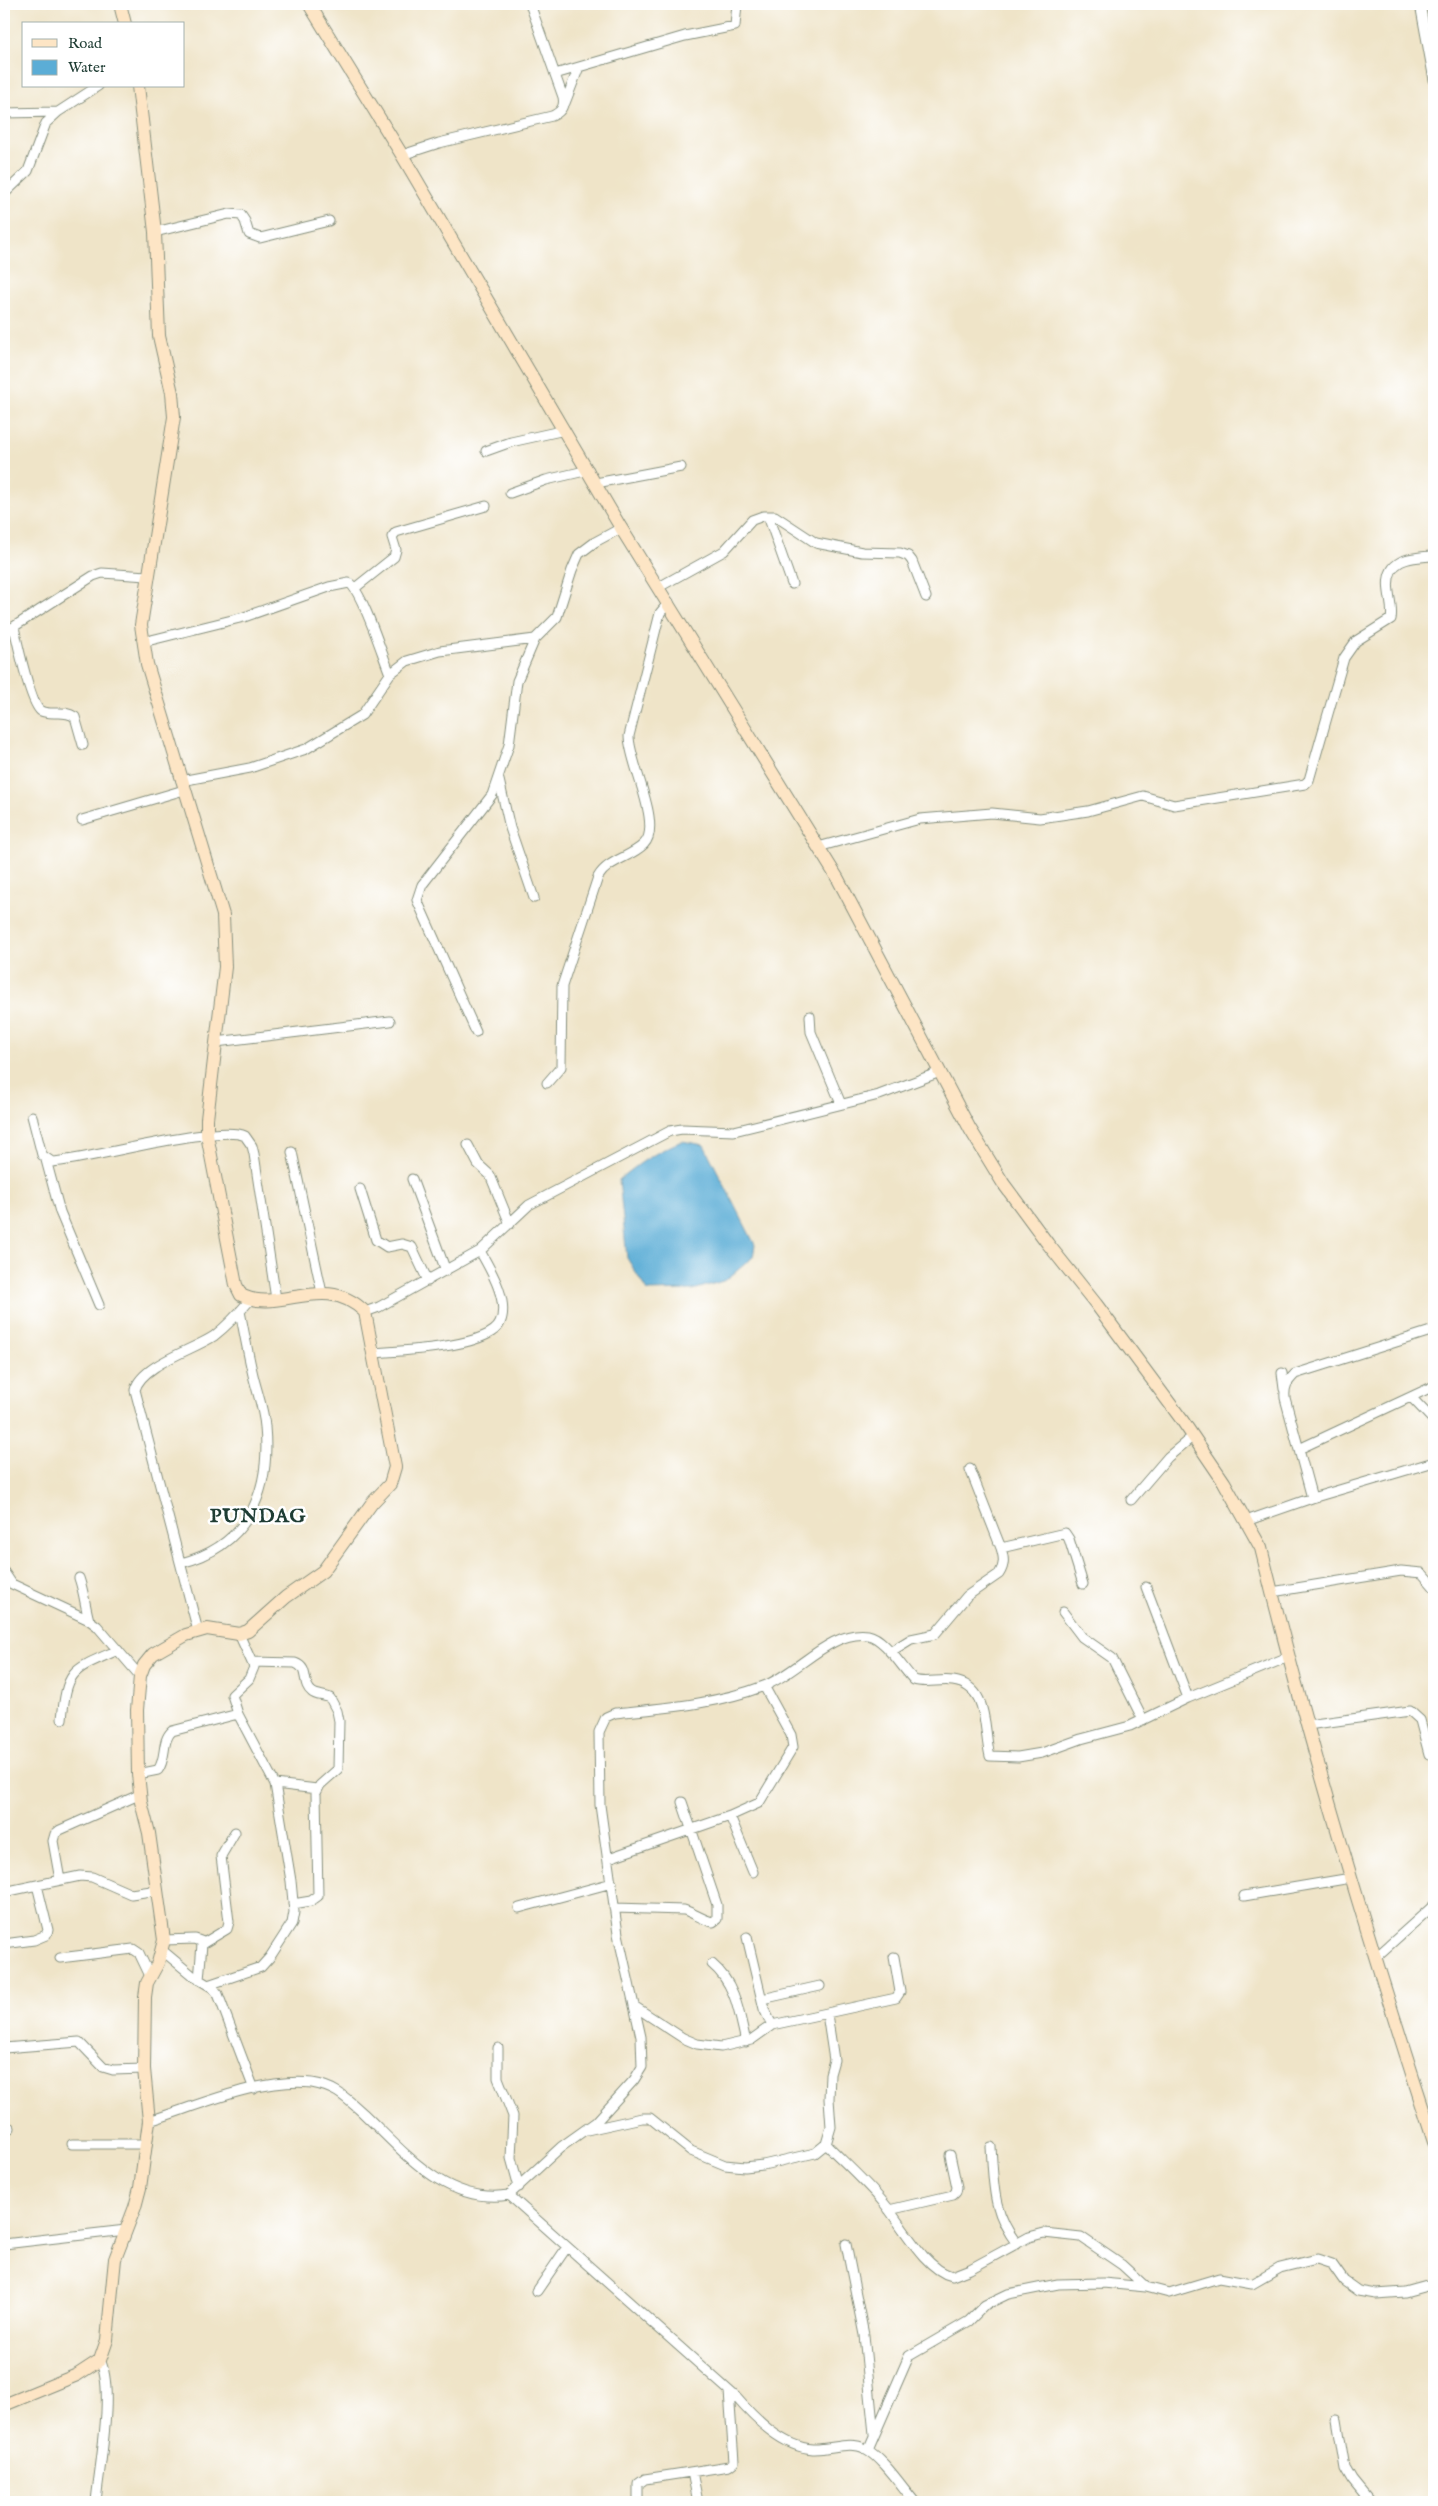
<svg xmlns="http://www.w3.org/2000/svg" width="1438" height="2506" viewBox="0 0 1438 2506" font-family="'IM FELL English',serif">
  <rect width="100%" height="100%" fill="#fff"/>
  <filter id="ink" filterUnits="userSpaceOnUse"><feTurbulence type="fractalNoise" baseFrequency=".02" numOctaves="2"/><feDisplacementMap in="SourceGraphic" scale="10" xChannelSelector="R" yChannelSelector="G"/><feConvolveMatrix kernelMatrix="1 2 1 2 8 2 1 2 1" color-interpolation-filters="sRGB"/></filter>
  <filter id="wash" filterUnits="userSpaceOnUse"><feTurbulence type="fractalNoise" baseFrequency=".0096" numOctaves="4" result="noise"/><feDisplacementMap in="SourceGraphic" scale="20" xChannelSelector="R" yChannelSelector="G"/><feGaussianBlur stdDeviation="1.12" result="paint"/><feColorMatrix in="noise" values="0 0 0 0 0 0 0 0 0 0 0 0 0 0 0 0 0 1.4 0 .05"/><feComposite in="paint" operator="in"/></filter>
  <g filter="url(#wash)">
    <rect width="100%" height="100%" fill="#efe4c8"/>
    <path fill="#5badd6" stroke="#3d7585" d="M682,1141L704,1145L755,1245L753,1257L726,1280L693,1290L647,1291L627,1258L619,1180C639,1163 657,1151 682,1141Z"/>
  </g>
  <g filter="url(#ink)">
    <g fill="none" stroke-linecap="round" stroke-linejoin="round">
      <g stroke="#87907e" stroke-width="11">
        <path id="street" d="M1420,4L1434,80
          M555,74L685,36L735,26L737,4
          M565,103L579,67
          M4,113L58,112
          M402,155L439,143L552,116C561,112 565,107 563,97L530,4
          M4,194L28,171L46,123L58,112L98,86
          M155,232L229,214L241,215L245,221L249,234L260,238L329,221
          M486,451L511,442L565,430
          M596,483L681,467
          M510,493L546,480L589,470
          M768,516L792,584
          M659,587L724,551L752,520L763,516H775L816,543L862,552L900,553L908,556L912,561L926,597
          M355,588L394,557L396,550L392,537L396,532L486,506
          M14,627C17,641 31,707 41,711C52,716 64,709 75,717L83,745
          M4,633L93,576L102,573L147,576
          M143,642L244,617L329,587L349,583C362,590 383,657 390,674
          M499,780L510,828L534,898
          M181,781L250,768L306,749L362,715L390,674L407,661L440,651L535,639L557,617L572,570L579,554L595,542L621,528
          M82,820L184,790
          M818,847L920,819L992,813L1040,818L1088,811L1143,796L1174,805L1305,784L1309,780L1344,658L1356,641L1391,619C1393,610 1390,601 1389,592C1384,559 1409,557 1434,556
          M810,1016L811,1032L841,1104
          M476,1032L417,900L422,885L492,795L509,745L517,681L535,639
          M216,1042L390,1021
          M547,1083L561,1067L562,986L598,877C609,859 630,858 644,844C663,825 629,763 629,736L660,613L669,602
          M32,1116L42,1155L52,1162C89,1160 218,1123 245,1136L252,1146L254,1154L276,1299
          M468,1145L478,1164L490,1175L510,1224
          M292,1152L322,1293
          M46,1160L60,1212L99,1305
          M412,1179L446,1271
          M360,1189L376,1240L387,1247L402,1244L412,1247L428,1281
          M365,1312L379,1307L480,1251L529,1205L670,1131L682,1129L734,1131L879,1095L940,1072
          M373,1353C398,1351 489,1348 500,1323C510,1301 490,1269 480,1251
          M1282,1373L1284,1389
          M1411,1397L1434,1421
          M1299,1449L1434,1386
          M1312,1498L1285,1398C1284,1386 1287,1382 1295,1374L1434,1330
          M1131,1500L1168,1457L1192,1437
          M1246,1521L1312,1498L1434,1462
          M1001,1548L1065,1533L1069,1539L1083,1584
          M181,1563C248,1546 271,1492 265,1427C264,1410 257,1392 253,1375C248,1354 244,1332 240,1311
          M4,1572L12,1584L89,1620L97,1626L140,1676
          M79,1578C84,1592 85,1606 89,1620
          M1146,1587L1188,1698
          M1272,1592L1401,1571L1422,1573L1434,1587
          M1063,1612L1082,1637L1112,1658L1143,1720
          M198,1631L135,1390C141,1365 193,1350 214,1336C228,1325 239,1313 250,1300
          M890,1652L911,1639L935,1634L967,1596L999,1574C1005,1565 1004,1558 1001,1548L970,1469
          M253,1662L295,1663C310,1668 301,1684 312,1692C316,1696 325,1695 330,1698L337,1711L339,1721L338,1769L320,1785L316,1793L318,1896L311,1901L293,1904
          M238,1714L275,1784L317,1789
          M62,1719C67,1668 73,1670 118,1650
          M1307,1725L1410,1711L1420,1720L1429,1754
          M138,1774L158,1770C167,1758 161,1741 172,1731L238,1714L232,1695L249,1679L254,1667L239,1634
          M730,1816L759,1803L793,1747L791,1735L764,1686
          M609,1858L730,1816L753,1872
          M60,1880L53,1841L55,1834L60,1830L141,1794
          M4,1892L80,1876L92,1877L131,1894L158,1890
          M1244,1896L1351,1878
          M519,1908L612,1883
          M614,1908L684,1910C694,1913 703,1920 713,1922L717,1919V1905L682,1802
          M747,1937L764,2009L772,2025
          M164,1940L195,1939L203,1942
          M4,1944L34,1940L46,1935L48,1930L37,1885
          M163,1951L193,1976L213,1988L218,1994L254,2089
          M60,1958L133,1949L139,1953L150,1976
          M1375,1958L1434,1905
          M712,1964C736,1984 739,2013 746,2042
          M199,1980L202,1944L227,1929L229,1922L221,1856L235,1832
          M208,1985L261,1967L270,1957L292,1923L294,1912L291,1881L275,1784
          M762,1999L820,1986
          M634,2006L683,2038L697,2044L721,2047L751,2040L772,2025L896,1998L900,1992L894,1957
          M4,2048L79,2042L103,2067L113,2070L144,2069
          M498,2048V2078L513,2116L511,2158L519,2187
          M149,2121C197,2106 262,2077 312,2083C336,2087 345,2097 363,2113C404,2152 446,2205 509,2195L561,2147L596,2122L634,2080L642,2067L641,2037L618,1934L600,1805L599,1732L606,1717L615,1713C665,1708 717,1704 764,1686C798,1673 830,1630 868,1635C885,1638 902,1668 914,1680C925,1684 940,1679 953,1681C990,1686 983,1729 990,1756L1018,1757L1042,1753L1081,1739L1130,1726L1188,1698L1288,1657
          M4,2129L10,2128
          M587,2130L642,2118H650L691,2151L725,2165L745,2167L763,2165L815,2153L826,2144L831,2127L829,2099L830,2074L834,2060L827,2014
          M72,2144H146
          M826,2144C845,2163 865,2181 883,2202C901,2223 924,2269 952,2276L970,2269L1029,2237L1044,2233L1081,2237L1122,2265L1146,2287L1169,2293L1219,2278L1252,2284L1280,2268L1317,2259L1332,2264L1344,2281L1358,2291L1376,2294L1405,2292L1434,2284
          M991,2147C994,2186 992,2211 1017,2244
          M509,2195L735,2396C754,2418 782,2447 813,2449C830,2450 850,2440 866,2449C883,2458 902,2487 915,2502
          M889,2210L953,2195L956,2192L957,2187L950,2155
          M4,2244L126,2230
          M846,2244L864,2335L874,2434
          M537,2291L567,2247
          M1337,2420L1345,2468L1352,2480L1370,2502
          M868,2450L909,2356L969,2321L985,2305L1008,2294L1058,2284L1103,2283L1146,2287
          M692,2472L698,2502
          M96,2502C99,2468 115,2389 100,2360
          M638,2502V2484L645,2479L729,2466L734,2462L729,2391"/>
      </g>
      <g stroke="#87907e" stroke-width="14">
        <path id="secondary" d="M120,4L125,24
          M309,4L402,155L621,528L838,879L970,1129L1003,1183L1048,1244L1096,1304L1182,1420L1224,1482L1261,1548C1310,1749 1370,1946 1434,2142
          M4,2405L77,2375L100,2360L107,2340L115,2259L135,2207L140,2188L149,2121L144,2069L145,1997L147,1983L158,1963L164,1940L149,1833L141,1802L138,1774L137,1710L140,1676L144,1665L153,1654L186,1635L207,1629L239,1634L248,1631L286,1597L323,1571L372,1503L390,1484L395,1467L365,1312C324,1271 280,1315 241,1295L236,1285L207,1135V1119L225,967L223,915L147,664L141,625L174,417L172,393L159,336L155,232L138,86"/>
      </g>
      <use href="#street" stroke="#fff" stroke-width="9"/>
      <use href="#secondary" stroke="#fde5c5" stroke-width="12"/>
    </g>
  </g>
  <g text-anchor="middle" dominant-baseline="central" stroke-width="5" stroke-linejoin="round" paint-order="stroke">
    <g font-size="20" font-weight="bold" letter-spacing="1" fill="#1f3d34" stroke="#fff">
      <text x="258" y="1516">PUNDAG</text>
    </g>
  </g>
  <rect width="1438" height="2506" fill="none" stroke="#fff" stroke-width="20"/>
  <rect x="22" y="22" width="162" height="65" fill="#ffffff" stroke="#a5b1ae"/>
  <rect x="32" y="39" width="25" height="8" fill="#fde5c5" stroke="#a5b1ae"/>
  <text x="68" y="48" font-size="15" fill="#1f3d34">Road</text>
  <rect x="32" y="60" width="25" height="15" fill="#5badd6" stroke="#a5b1ae"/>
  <text x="68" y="72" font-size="15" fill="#1f3d34">Water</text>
</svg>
